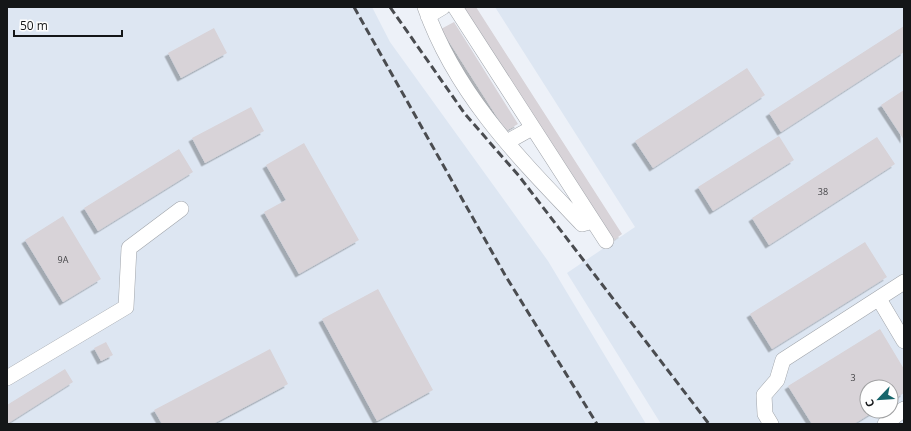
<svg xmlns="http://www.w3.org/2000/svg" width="911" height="431" viewBox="0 0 911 431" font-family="'Open Sans',sans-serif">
  <defs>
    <filter id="shadow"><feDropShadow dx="-3.5" dy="3.5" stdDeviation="0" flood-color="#0004"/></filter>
  </defs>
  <rect width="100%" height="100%" fill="#edf1f8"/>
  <path fill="#dde6f2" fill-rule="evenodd" d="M7,7H372L390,42L548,261L646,424H7Z
    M495,7H904V424H661L567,273L635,227ZM867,387H891V411H867Z"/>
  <path fill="#d8d3d8" filter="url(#shadow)" d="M467,7H476L622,234L611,242L461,11Z
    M454,22L518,124L506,131L441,29Z
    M904,26V52L781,132L769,113Z
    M214,28L227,53L181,78L168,53Z
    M747,68L765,95L653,168L635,141Z
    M904,90V140L881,105Z
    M251,107L264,131L205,163L192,138Z
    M779,136L794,160L713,211L698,187Z
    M877,137L895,164L769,245L752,218Z
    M304,143L359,240L299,274L264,212L286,200L266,165Z
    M179,149L193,172L98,231L84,208Z
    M63,216L101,279L63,302L25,240Z
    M865,242L887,277L772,349L750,314Z
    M378,289L433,390L377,421L322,319Z
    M880,329L904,369V393L891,401V387H867V411H875L854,424H812L788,386Z
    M106,342L113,355L101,361L94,348Z
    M270,349L288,384L213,424H162L154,410Z
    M65,369L73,382L7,424V405Z"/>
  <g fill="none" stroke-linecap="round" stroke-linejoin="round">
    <g stroke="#a0a4aa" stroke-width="16">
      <path id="minor" d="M425,7C456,95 519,158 582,224L593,221
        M455,7L606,241
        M428,16L443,7
        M507,142L532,128
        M879,299L904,341
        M7,378L126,307L129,248L181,209
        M771,424L765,414L764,395L777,380L783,360L904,282
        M885,424L904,409"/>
    </g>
    <use href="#minor" stroke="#fff" stroke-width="15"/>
    <path stroke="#4a4c50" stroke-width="3" stroke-dasharray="8 4" stroke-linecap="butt" d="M354,7L505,275L597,424
      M390,7L465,114L519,176L709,424"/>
  </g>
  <g text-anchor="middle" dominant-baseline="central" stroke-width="3.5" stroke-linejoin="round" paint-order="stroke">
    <g font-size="9" fill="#454548">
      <text x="823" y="191">38</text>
      <text x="63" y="259">9А</text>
      <text x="853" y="377">3</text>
    </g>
  </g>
  <rect width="911" height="431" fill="none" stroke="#141618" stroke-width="16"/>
  <g transform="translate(879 399) rotate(245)"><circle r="19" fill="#fefefe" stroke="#a0a1a2"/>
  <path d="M0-3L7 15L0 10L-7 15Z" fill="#16656b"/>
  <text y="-6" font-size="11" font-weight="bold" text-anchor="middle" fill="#141618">С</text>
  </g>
  <path d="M14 30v6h108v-6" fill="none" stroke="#141618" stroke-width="2"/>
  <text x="20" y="30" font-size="12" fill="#141618" stroke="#fefefe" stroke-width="3" paint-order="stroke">50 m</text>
</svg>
